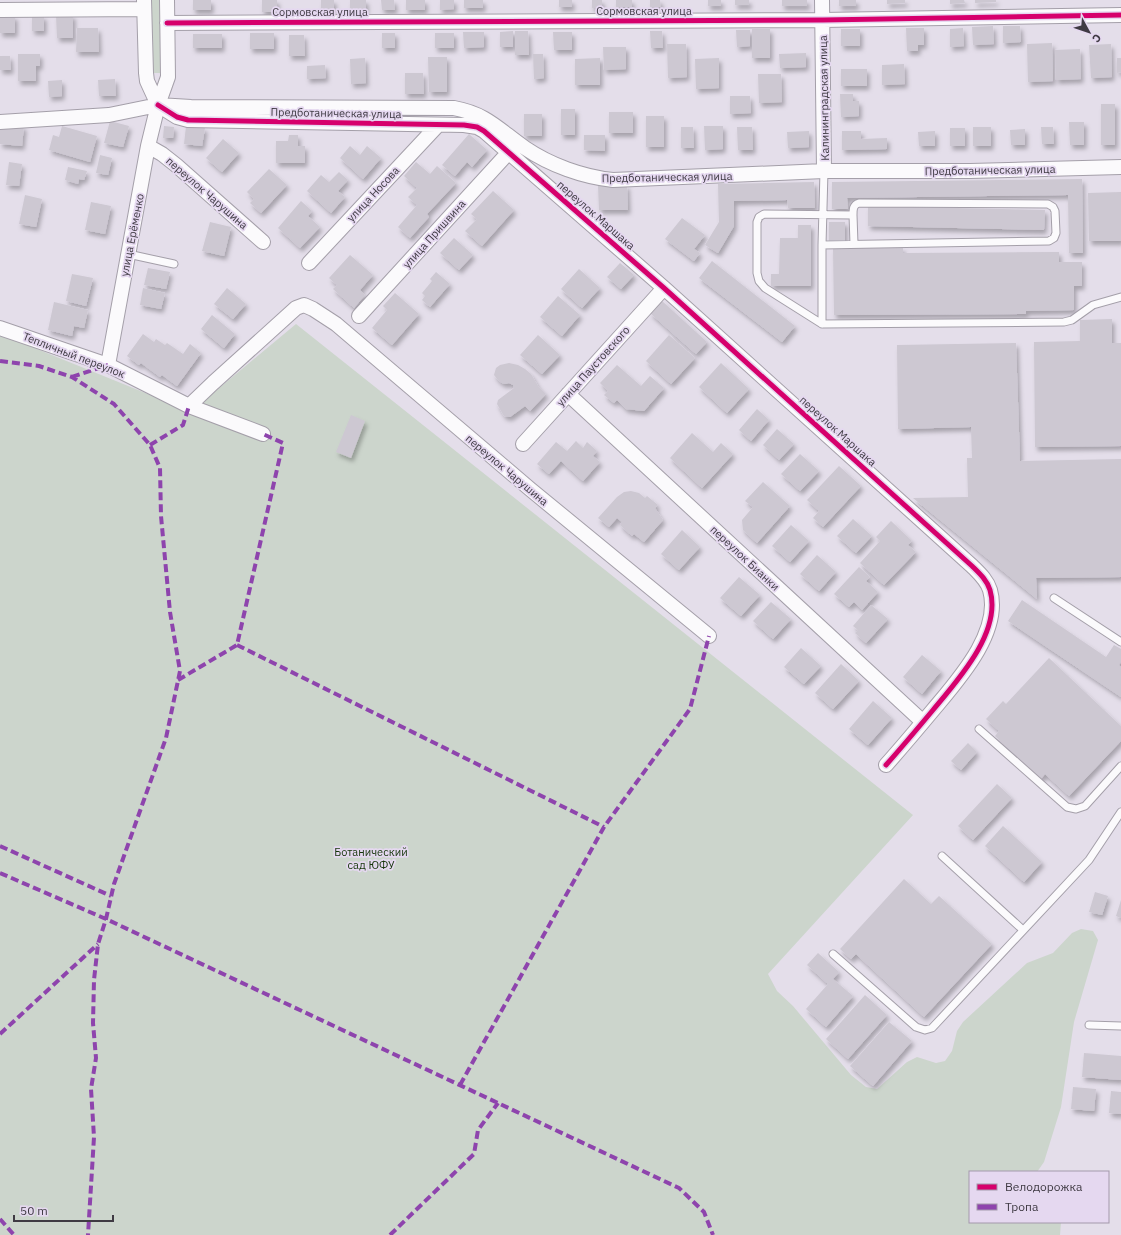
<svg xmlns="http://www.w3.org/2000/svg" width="1121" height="1235" viewBox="0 0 1121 1235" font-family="'IBM Plex Sans',sans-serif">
  <defs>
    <filter id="shadow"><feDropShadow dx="2.5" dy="4" stdDeviation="2" flood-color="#0004"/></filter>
  </defs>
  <rect width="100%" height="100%" fill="#e4deea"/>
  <path fill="#ccd5cc" d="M151,0H162V70L160,73H154L152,70Z
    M296,324L913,815L768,974L777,991L793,1006L851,1075L866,1087L877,1089L907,1062L917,1057L936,1063L945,1061L952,1051L957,1031L963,1022L1027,963L1053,953L1072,933L1081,929L1093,931L1098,940L1074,1022L1061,1107L1044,1162L1037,1172H970V1222H1061L1060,1235H0V334L185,409L200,404Z"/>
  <path fill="#cdc8d2" filter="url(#shadow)" d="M193,0H211V10H193Z
    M262,0H277V12H262Z
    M321,0H334V11H321Z
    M350,0H366V11H350Z
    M381,0H394L395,10H382Z
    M406,0H425V10H406Z
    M440,0H454V9L440,10Z
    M464,0H483V8H464Z
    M559,0H572V7H559Z
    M592,0H602V8H592Z
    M616,0H632V7H616Z
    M650,0H660L661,7H650Z
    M708,0H721V6H708Z
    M735,0H749V5H735Z
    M782,0H807V6H782Z
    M839,0H856V6H839Z
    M887,0H905V3L887,4Z
    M950,0H964L965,3L950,4Z
    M975,0H996V2L975,3Z
    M56,15H73V38H57Z
    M0,16H15V33H0Z
    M32,16H44V31H32Z
    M993,26L994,44L973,45L972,27Z
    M1003,26H1020L1021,42L1003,43Z
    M77,28H98L99,52H76Z
    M906,28H924V45H918V51H907Z
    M963,28L964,46L950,47V29Z
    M752,29H770V58H752Z
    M841,29H860V46H841Z
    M736,30H750V46L737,47Z
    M513,31V47H500V32Z
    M515,31H528L529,55H515Z
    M650,31H662L663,48H651Z
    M463,32H484V47L464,48Z
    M553,32H572V50H554Z
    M250,33H274V49H250Z
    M382,33H395V48H382Z
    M435,33H454V48H435Z
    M193,34H222V48H193Z
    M289,35H304L305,56H289Z
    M1052,43L1053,81L1028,82L1027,44Z
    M667,44H686L687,77L668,78Z
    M1111,44L1112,77L1091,78L1089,45Z
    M603,47H626V69L604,70Z
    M1080,49L1081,79L1056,80L1055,50Z
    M806,53V67L780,68L779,54Z
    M18,54H40V66H36V81H18Z
    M533,54H543L544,78L534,79Z
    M0,56H10L11,70H0Z
    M428,57H447V92H429Z
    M365,58L366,83L351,84L350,59Z
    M600,58V85H575V59Z
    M719,58V88L696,89L695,59Z
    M1117,58H1121V72L1117,73Z
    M904,64L905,84L882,85V65Z
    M325,65L326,78L307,79V66Z
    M841,69H867V86H841Z
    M405,73H423L424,94H405Z
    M758,74H781L782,102L759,103Z
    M115,79L116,96H99L98,80Z
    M62,80V96L49,97L48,81Z
    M840,94H853V101H859V116L841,117Z
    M730,96H750L751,113L730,114Z
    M1101,104H1115V145H1101Z
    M561,109H575V135H561Z
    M609,112H633V133H609Z
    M524,114H542V136H524Z
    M646,116H664V147H646Z
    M110,121L129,126L123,147L104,143Z
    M1069,122H1084V145H1070Z
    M0,126H24L22,146L0,144Z
    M62,126L97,136L90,162L49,150L53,135L59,137Z
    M164,126L174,127L173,138H163Z
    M186,126L205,128L202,146L184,144Z
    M704,126H723V149L705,150Z
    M681,127H693L694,148H681Z
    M737,127H752L753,150H738Z
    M973,127H991V146H973Z
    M1041,127H1053L1054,144H1042Z
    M950,128H965V146H950Z
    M1025,129V145H1011L1010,130Z
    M809,131V147L788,148L787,132Z
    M842,131H861V139L887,138V149L842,150Z
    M935,131V146H919L918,132Z
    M469,134L487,150L472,167L467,162L455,176L442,165Z
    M289,135H298V146H305V163H276V141H288Z
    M584,135H605V151L584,150Z
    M223,139L239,153L222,172L206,158Z
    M350,146L360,155L367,146L381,158L363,179L340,158Z
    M100,155L112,158L108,175L96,173Z
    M9,162L22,164L19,186L6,185Z
    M416,162L430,174L437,166L456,183L427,214L429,217L410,238L398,227L417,205L408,197L417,188L404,176Z
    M68,167L87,171L84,180L79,179L78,184L65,180Z
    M269,169L287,185L261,213L250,203L254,199L247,192Z
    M339,172L348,180L338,191L345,197L331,213L307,191L321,175L329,182Z
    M1082,179L1083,253H1069L1068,195L847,198L848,209H832V182Z
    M814,182L815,208H788L787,200L734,201V226L718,253L705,245L719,222L718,184Z
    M627,185L628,210H599L598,186Z
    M493,191L514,210L482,246L465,231L477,219L471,214Z
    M1121,192V241H1089L1088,193Z
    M25,195L42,199L36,227L19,224Z
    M301,201L312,211L308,216L320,227L300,248L278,228Z
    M91,202L111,206L105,234L85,230Z
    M868,206L1045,210L1044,230L868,226Z
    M682,218L705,235L694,249L700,253L694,261L665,239Z
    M210,222L231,227L224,256L202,251Z
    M829,222H845V241H829Z
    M798,225H811V286H771V274H779L780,238H798Z
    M454,238L473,255L459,270L440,253Z
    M833,248H903V253L1059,252V262H1082V286H1074V310L1026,311V314L834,315Z
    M350,255L373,275L360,290L365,295L354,308L333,289L337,285L329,278Z
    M712,261L795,326L782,342L699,278Z
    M620,263L634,275L621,289L607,277Z
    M148,268L170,272L166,289L144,285Z
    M579,269L600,288L582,308L561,289Z
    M436,272L450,284L430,307L422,300L425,296L422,293L432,281L430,279Z
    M72,274L93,278L86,306L66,301Z
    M143,288L165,293L161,309L140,305Z
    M227,288L246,304L233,319L214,304Z
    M395,293L419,314L392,345L372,328L387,310L383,306Z
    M558,296L580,315L562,336L540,317Z
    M662,301L707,342L696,354L650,313Z
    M54,302L88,310L84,328L74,326L72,336L48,330Z
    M212,315L235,334L224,348L201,329Z
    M1112,319V343H1121V446L1035,447L1034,342L1080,341V320Z
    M143,334L154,342L156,339L165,345L167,343L183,354L190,344L201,353L177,386L162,375L160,377L141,363L139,365L127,356Z
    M538,335L560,355L542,374L520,355Z
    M669,335L695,358L671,384L646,361Z
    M1016,343L1020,461L1121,459V577L1036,578L1037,599L913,498L968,497L967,458H972L971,427L898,429L897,345Z
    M509,363L518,365L525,369L531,374L538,386L546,394L530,411L525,406L510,417L504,416L497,404L498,400L514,388L513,385L509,383L505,384L502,383L498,380L494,375L496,368L500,365Z
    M721,363L749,389L727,413L699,387Z
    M617,365L641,386L650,376L664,388L644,411L626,409L617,400L614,403L604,395L608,391L600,383Z
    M757,409L769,420L751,441L739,430Z
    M351,415L365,421L351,458L336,452Z
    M777,429L794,444L779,460L763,445Z
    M692,433L713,452L721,443L733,454L702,488L670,458Z
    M576,441L583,448L587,442L597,451L593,456L600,462L583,481L561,461L549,474L537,464L556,442L567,451Z
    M800,454L819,471L800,491L781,474Z
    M839,466L861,486L823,527L813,518L819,511L807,500Z
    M763,482L790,506L757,543L743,530L742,520L753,507L745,501Z
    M631,491L639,493L645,498L647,496L658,505L655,508L663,520L644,542L634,534L632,536L620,525L622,522L617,518L609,527L598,518L617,497L624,492Z
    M853,519L872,536L856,553L837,536Z
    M891,521L912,541L908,545L916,552L884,585L860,563L880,541L876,537Z
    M791,525L809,541L790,562L772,546Z
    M682,530L700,547L679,570L661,554Z
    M817,555L836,572L819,591L800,574Z
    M859,567L870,577L866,581L878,592L862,610L854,602L849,607L834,594Z
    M739,577L760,595L741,616L720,598Z
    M1022,600L1106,657L1114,645L1121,649V662L1119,665L1121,667V697L1008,621Z
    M771,602L791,619L773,639L753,621Z
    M871,605L888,619L866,643L855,633L858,630L853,626Z
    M801,648L821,666L804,684L784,667Z
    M922,655L941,671L922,694L903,677Z
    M1049,658L1121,726V741L1069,796L1045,774L1041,779L995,736L999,731L986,719L1003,701L1006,704Z
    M841,664L859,681L833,709L815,693Z
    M873,701L892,718L868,745L849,729Z
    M968,743L977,752L961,770L951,761Z
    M997,784L1012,798L973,840L958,826Z
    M1003,826L1042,862L1024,882L985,846Z
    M904,879L931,904L939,896L992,944L924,1017L856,954L851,959L840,949Z
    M1095,892L1108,896L1102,915L1089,912Z
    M1121,900V918L1116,916Z
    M818,953L839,972L833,979L853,996L826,1027L806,1009L828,984L807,965Z
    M865,995L887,1015L848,1059L826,1039Z
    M889,1022L912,1041L873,1086L850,1066Z
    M1084,1053L1121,1056V1080L1082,1077Z
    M1073,1087L1096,1089L1094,1111L1071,1109Z
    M1111,1091L1121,1092V1114L1109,1113Z"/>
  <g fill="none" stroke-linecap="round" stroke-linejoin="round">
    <g stroke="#a49fa9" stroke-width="9">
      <path id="lane" d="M824,171L822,245V324L1064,322L1072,320L1093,305L1121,297
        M853,215L854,244
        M822,245L1049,241L1054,238L1056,233L1055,211L1053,207L1048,204L859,203C853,205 853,209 853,215L764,214L759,217L757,222V273L759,281L765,288L822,324
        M128,254L174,264
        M1054,598L1121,642
        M979,729L1067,807L1076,809L1085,806L1121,766
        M942,856L1023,930
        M833,954L916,1027L925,1030L932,1028L1089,860L1121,812
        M1089,1025L1121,1026"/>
    </g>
    <g stroke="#a49fa9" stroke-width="16">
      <path id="street" d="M144,0L146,73L147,81L158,105
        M822,0L824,171
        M0,10L144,9
        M167,23L823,20L1121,15
        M158,105L177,117L188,120L464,125L477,127L484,131L664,288L972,566C979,573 987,580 990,590C1002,632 958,680 933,710C918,728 902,747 886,765
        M0,122L109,115L158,105L191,107L454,108C487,114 499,130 525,148C550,165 583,177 613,180L824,171H970L1121,167
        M148,146L162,154L176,165L263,242
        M309,263L438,125
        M359,316L509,152
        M0,328L108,365L189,406L263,434
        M108,365L148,146L158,105L168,77L167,0
        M568,394L923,722
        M189,406L213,383L296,308L304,305L313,309L336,324L530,489L709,636
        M523,444L664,288"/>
    </g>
    <use href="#lane" stroke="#fbfafc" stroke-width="7"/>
    <use href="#street" stroke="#fbfafc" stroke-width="14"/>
    <path stroke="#8e44ad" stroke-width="4" stroke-dasharray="8 4" stroke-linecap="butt" d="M0,361L39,366L72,377L114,404L150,445L160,468L161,516L170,612L180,671L166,738L114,884L106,919L98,944L94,980L93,1023L96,1058L91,1089L94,1137L88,1235
      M72,377L108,365
      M150,445L183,425L189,406
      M237,645L604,827
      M178,680L237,645L283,443L263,434
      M0,846L111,896
      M0,873L106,919L679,1188L704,1212L713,1235
      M0,1034L98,944
      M460,1085L604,827L690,709L709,636
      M0,1219L14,1235
      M390,1235L474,1154L478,1130L498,1103"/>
    <g stroke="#e5d8f0" stroke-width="8">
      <path id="cycleway" d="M167,23L823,20L1121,15
        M158,105L177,117L188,120L464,125L477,127L484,131L664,288L972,566C979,573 987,580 990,590C1002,632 958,680 933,710C918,728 902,747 886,765"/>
    </g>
    <use href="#cycleway" stroke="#d6006c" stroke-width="5"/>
  </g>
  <g text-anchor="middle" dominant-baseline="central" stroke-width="3.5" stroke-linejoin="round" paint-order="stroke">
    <g font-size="11" fill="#3f3a43" stroke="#e5d8f0">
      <text x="644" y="11">Сормовская улица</text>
      <text x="320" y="12">Сормовская улица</text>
      <text transform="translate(824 98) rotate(-91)">Калининградская улица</text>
      <text transform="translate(336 113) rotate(1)">Предботаническая улица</text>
      <text transform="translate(990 170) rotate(-1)">Предботаническая улица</text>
      <text transform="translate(667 177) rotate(-1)">Предботаническая улица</text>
      <text transform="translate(207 193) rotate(41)">переулок Чарушина</text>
      <text transform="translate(373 194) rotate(-47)">улица Носова</text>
      <text transform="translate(596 215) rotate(41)">переулок Маршака</text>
      <text transform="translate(434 234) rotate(-48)">улица Пришвина</text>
      <text transform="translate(132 235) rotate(-79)">улица Ерёменко</text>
      <text transform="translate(74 355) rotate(21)">Тепличный переулок</text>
      <text transform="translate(593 366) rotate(-48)">улица Паустовского</text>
      <text transform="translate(838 431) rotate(42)">переулок Маршака</text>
      <text transform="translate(507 470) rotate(40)">переулок Чарушина</text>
      <text transform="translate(745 558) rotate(43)">переулок Бианки</text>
    </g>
    <g font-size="11" fill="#133407" stroke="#e5d8f0">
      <text x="371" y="852">Ботанический<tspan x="371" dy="13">сад ЮФУ</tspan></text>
    </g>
  </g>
  <rect x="969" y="1171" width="140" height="52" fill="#e5d8f0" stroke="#a399ab"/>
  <rect x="977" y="1184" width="20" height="6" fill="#d6006c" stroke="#a399ab"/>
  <text x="1005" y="1191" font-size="12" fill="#3f3a43">Велодорожка</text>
  <rect x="977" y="1204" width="20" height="6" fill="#8e44ad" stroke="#a399ab"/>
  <text x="1005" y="1211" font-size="12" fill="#3f3a43">Тропа</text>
  <g transform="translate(1089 32) rotate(130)" stroke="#e5d8f0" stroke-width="3" paint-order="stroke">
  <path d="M0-3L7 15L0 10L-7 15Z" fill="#3f3a43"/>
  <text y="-6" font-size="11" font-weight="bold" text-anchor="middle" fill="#3f3a43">С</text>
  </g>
  <path d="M14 1215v6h99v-6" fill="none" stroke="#3f3a43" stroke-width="2"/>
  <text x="20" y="1215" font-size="12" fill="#3f3a43" stroke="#e5d8f0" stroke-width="3" paint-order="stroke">50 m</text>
</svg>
